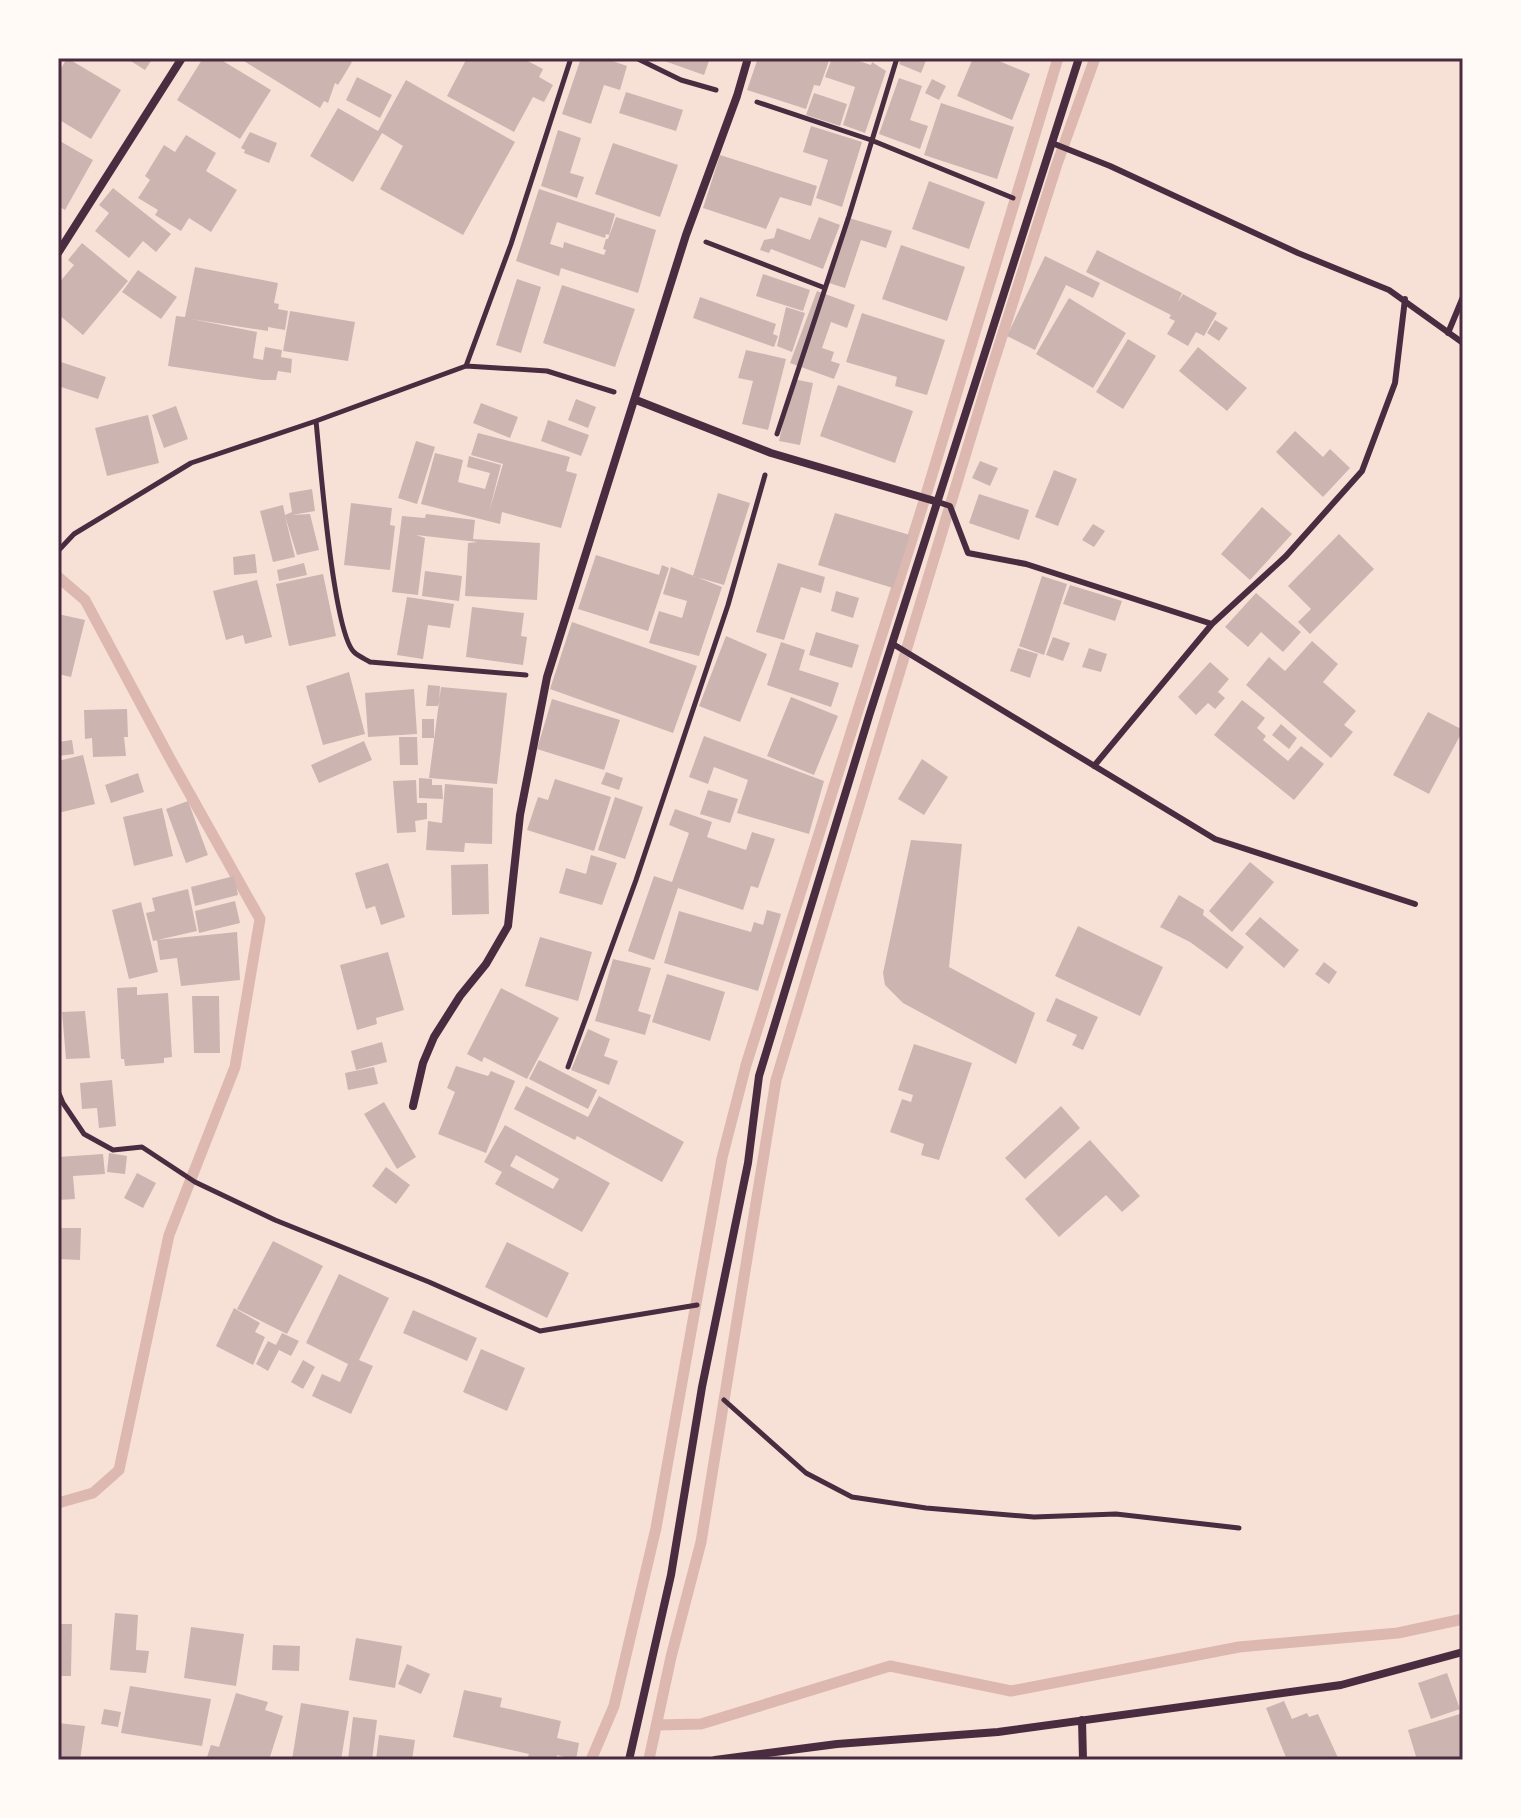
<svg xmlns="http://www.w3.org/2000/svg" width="1521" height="1818" viewBox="0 0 1521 1818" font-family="'Titillium Web',sans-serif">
  <rect width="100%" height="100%" fill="#f7e1d7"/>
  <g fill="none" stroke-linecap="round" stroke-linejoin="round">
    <path stroke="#dcb8b0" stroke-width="11" d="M58,577L85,600L173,764L260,919L235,1067L169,1235L119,1470L93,1493L58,1503
      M657,1725L701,1724L890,1666L1011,1691L1239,1647L1398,1633L1463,1619
      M649,1759L671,1657L701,1542L776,1080L989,377L1057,164L1095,58
      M591,1760L614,1706L656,1528L722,1158L746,1065L925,498L1058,58"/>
  </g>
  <path fill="#ccb4b1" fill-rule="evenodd" d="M67,58L121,90L91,139L58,119V74Z
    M126,58H153L145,70Z
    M203,58H218L271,90L240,139L177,100Z
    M239,58H345L352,62L338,85L335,83L328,103L324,101L320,108Z
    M467,58H522L543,69L539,77L553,85L544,102L533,97L514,132L447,96Z
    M581,58H604L627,66L620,90L604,85L591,124L562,114Z
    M656,58H710L704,75Z
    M758,58H830L820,86L814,85L806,109L747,90Z
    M832,58H850L871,65L872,62L886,71L865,133L843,125L855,87L825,77Z
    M902,58H927L921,73L899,64Z
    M973,58H992L1030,74L1012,120L957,96Z
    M357,77L392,95L380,118L346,100Z
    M899,78L922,86L910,120L928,126L920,149L879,134Z
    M932,79L946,86L939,100L925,93Z
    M406,80L515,142L463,235L380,189L403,146L382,133L353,182L310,156L338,108L378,131Z
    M626,92L683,110L676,131L619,113Z
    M814,93L847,104L840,126L806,115Z
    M941,103L1014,127L997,179L924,155Z
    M811,126L862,142L842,207L816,198L828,160L803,152Z
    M558,130L581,138L570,173L584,177L577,198L541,186Z
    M250,132L277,143L269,163L244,153L245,150L241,148Z
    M186,135L216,153L206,171L237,190L211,232L189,218L181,231L155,215L158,210L138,198L150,180L145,176L164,145L175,152Z
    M58,140L93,160L65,210L58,206Z
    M613,143L678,165L660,217L595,194Z
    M720,155L817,186L811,206L780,197L766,229L703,208Z
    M929,181L985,202L969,249L912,229Z
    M113,188L171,234L156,252L143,241L129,258L95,231L109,213L99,205Z
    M539,189L615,214L609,235L606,234L605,238L557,222L550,244L563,248L564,242L604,255L606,250L603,249L606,239H608L616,217L656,230L638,293L561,268L559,276L516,261Z
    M819,217L840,225L823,269L771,249L769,253L760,250L764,240L774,238L777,228L810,240Z
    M846,217L892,231L886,248L861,240L845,288L826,282Z
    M82,243L128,281L83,335L58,314V284L74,265L68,260Z
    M901,245L965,267L947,321L882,299Z
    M1097,250L1182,293L1178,302L1183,294L1217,313L1204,336L1196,332L1188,346L1167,334L1175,321L1169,318L1171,315L1086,272Z
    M1045,256L1100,283L1093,298L1066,285L1035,350L1007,336Z
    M195,267L278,283L274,303L279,304L278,309L288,311L285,330L268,327V331L191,319L257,332L253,358L263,360L265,347L282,350L281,357L292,359L291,373L278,371L276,380H263L168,366L176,316L185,317Z
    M138,270L177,297L161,319L122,292Z
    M763,274L810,290L803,311L756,296Z
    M517,279L541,287L521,353L496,345Z
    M562,285L635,309L615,367L543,343Z
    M817,291L855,305L847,328L831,322L822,348L834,352L831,361L840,364L834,379L790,363Z
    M700,297L776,324L773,334L778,336L774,347L693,318Z
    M1069,298L1126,333L1093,388L1036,354Z
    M786,307L805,313L792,352L777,346Z
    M290,311L355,322L348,361L283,351Z
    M862,313L945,340L927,395L895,386L897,377L846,362Z
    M1215,320L1228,328L1219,341L1207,333Z
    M1128,339L1156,356L1123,409L1096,392Z
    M1198,347L1247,388L1227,411L1179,371Z
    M746,350L786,359L768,430L742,424L753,381L738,378Z
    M58,361L106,377L98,399L58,386Z
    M793,379L813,383L800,445L779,441Z
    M838,385L913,411L895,463L820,436Z
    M576,399L596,407L588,428L568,420Z
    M481,403L518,417L510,438L473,423Z
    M176,406L188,439L164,448L152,415Z
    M148,415L159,463L107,476L95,428Z
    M548,420L589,435L581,456L541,441Z
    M1295,431L1323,457L1330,449L1350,468L1323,497L1276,452Z
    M478,433L570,457L566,471L577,474L561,528L502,512L500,524L421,504L435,453L463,460L458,482L485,489L490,473L467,467L469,456L501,465L489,512L503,464L471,455Z
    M416,441L435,447L417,504L398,498Z
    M980,461L998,468L990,486L972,478Z
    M1054,470L1077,479L1058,526L1035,517Z
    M312,489L315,511L292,515L310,514L319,550L297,555L285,516L295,557L273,562L260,511L283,505L285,515L292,512L289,493Z
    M718,493L750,503L724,585L693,576Z
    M979,494L1029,510L1019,540L969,523Z
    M351,503L392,508L390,525L395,526L390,570L344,565Z
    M1262,507L1292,534L1250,580L1221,554Z
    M835,513L910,535L893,588L818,565Z
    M426,514L475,520L473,539L540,543L537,600L465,596L468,543L478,542L416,535L425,538L418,595L392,592L402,516L425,518Z
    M1093,524L1105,531L1094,547L1082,540Z
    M1339,534L1374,569L1310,634L1298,622L1311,609L1288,586Z
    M255,554L257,573L234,575L233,557Z
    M596,555L659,575L662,565L669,568L648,631L578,609Z
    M304,563L307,575L279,581L277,570Z
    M778,563L825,577L821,593L801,587L784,640L756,632Z
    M671,567L722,587L699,656L649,643L659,611L682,618L687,601L663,594Z
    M425,571L462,576L459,601L422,596Z
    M323,574L336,636L289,646L276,584Z
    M1042,576L1067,584L1044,655L1019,646Z
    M257,580L272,637L245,644L243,635L226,640L213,591Z
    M1070,585L1122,601L1115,621L1063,604Z
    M836,591L859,598L853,618L831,611Z
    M1256,593L1301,632L1283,652L1261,632L1248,647L1225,627Z
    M407,597L454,604L450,628L428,625L423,659L397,655Z
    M472,607L524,613L521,636L527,637L523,665L466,657Z
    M58,614L85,620L71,677L58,674Z
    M572,622L697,666L673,733L550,689Z
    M816,632L859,645L852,668L809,655Z
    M726,636L767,654L740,722L699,706Z
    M1053,637L1070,643L1063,661L1046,655Z
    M1312,641L1338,664L1323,682L1356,711L1344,725L1353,732L1331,758L1246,685L1269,657L1285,671Z
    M781,642L805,650L799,670L839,683L831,707L767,685Z
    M1018,648L1038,654L1030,678L1010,671Z
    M1089,648L1107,654L1101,672L1082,667Z
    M1210,662L1229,679L1218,692L1225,698L1215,709L1208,703L1196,715L1178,697Z
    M349,672L365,734L323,745L306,686Z
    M428,685L440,686L439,706H426Z
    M441,687L507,693L497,784L429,778Z
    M414,689L417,734L368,737L365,693Z
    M791,697L838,716L814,775L767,756Z
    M552,699L620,720L604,770L537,749Z
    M1242,700L1265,718L1257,728L1266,736L1263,740L1288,761L1301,746L1324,764L1294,800L1214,735Z
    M127,709L128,737H124L126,756L93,757L92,738L85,739L84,710Z
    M1428,712L1463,730L1429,794L1393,775Z
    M422,719H434V738H422Z
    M1281,724L1297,738L1289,749L1272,735Z
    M704,736L824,781L809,834L737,813L748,780L714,767L708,784L689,777Z
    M399,737H417L418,765H400Z
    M72,740L74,754L58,756V742Z
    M364,741L372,760L319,783L311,765Z
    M83,755L95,804L58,813V761Z
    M922,759L948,777L924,815L898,799Z
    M606,772L623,778L619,790L601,784Z
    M138,773L144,792L111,803L105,785Z
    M419,778L432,779V785H442L443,799L419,798Z
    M555,779L611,797L594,851L527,830L538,797L548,800Z
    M416,780L417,803H427V819L415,821L416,832L397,833L393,781Z
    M445,784L493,788L492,844L465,843L464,852L426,850L428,821L442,823Z
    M708,790L738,799L730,823L700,814Z
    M615,797L643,807L625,859L598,850Z
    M188,801L208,855L186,863L166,809Z
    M162,808L173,856L134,866L123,817Z
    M675,809L712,822L707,837L746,850L752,832L775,839L758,888L751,886L743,910L678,888L654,960L628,951L654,876L672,882L689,833L669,825Z
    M911,840L962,844L949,967L1035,1013L1016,1064L903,1003L885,985L883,973Z
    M591,855L617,863L602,905L559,893L566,868L586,874Z
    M1250,862L1274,882L1232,932L1209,911Z
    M388,863L405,917L381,925L375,906L366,909L355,873Z
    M488,864L489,914L452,915L451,865Z
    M234,876L238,895L195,906L191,887Z
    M188,889L197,931L153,941L146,913L155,911L152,898Z
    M1179,895L1204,910L1203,915L1244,947L1227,969L1190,942L1160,927Z
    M235,901L240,923L199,933L195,911Z
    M141,902L158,972L129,979L112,910Z
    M767,910L781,914L758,991L664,963L679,911L751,932L754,922L763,925Z
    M1260,917L1299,950L1284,968L1245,934Z
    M1078,926L1163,967L1140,1016L1055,976Z
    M237,932L240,980L181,986L177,958L160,960L157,940Z
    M540,937L592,952L578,1001L525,986Z
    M388,952L404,1010L376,1018L377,1024L357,1030L340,965Z
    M613,959L651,968L638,1011L651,1015L645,1035L595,1021Z
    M1324,962L1337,972L1329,984L1315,974Z
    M667,974L725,992L710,1041L652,1022Z
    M137,987V995L168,993L172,1057L164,1058V1063L125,1066L124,1059H121L117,988Z
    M501,988L559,1018L527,1079L484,1057L482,1062L467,1054Z
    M192,996H219L220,1053H194Z
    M1056,998L1098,1017L1083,1050L1072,1045L1077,1035L1046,1021Z
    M85,1011L90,1058L66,1059L62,1012Z
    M588,1029L610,1039L604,1056L618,1061L609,1085L571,1070Z
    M382,1042L387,1062L356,1070L351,1051Z
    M914,1044L972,1063L939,1160L921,1155L924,1144L890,1132L902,1099L911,1102L913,1095L898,1090Z
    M539,1060L597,1090L588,1109L529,1079Z
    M456,1066L488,1076L491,1071L515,1081L486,1153L438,1134L455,1092L447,1088Z
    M374,1067L378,1084L348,1090L345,1073Z
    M112,1080L116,1126L99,1128L97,1108L82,1109L80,1083Z
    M526,1086L588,1117L599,1096L684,1142L662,1182L577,1136L575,1140L514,1109Z
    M384,1102L416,1157L397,1169L364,1114Z
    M1061,1106L1080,1128L1025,1179L1005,1158Z
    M505,1125L610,1183L582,1232L495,1184L502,1172L484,1162ZM516,1155L559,1179L553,1189L510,1166Z
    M1090,1140L1140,1196L1122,1212L1106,1195L1059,1237L1025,1199Z
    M109,1153L127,1156L125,1174L107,1172Z
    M103,1154L105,1174L73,1176L75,1199L58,1200V1157Z
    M386,1167L410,1185L396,1204L372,1186Z
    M137,1173L156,1183L143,1208L124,1198Z
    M58,1228H81L80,1260L58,1259Z
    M273,1241L323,1266L287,1334L237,1309Z
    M507,1242L569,1273L547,1318L485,1287Z
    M339,1274L389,1298L359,1360L373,1366L351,1414L312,1396L322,1374L340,1382L348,1364L306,1343Z
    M234,1308L260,1323L255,1332L265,1337L253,1365L216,1346Z
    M413,1310L477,1338L467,1361L403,1333Z
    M282,1333L299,1341L291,1356L279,1350L268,1371L256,1364L268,1341L276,1345Z
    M481,1349L525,1368L507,1411L463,1392Z
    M303,1360L315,1367L303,1389L291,1382Z
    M115,1613L138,1615L136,1650L149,1651L146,1673L110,1670Z
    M58,1624H72L71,1676H58Z
    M191,1627L244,1634L236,1686L184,1678Z
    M356,1638L402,1646L395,1688L349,1680Z
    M273,1645L300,1646L299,1671L272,1670Z
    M407,1664L430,1674L421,1694L398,1684Z
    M1447,1673L1460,1709L1431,1719L1418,1683Z
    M130,1686L211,1699L202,1746L121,1733Z
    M464,1690L502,1698L500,1707L561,1721L557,1738L579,1743L576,1760L557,1755L556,1760H532L527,1759L529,1754L453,1737Z
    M236,1693L268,1702L265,1710L283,1716L269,1760H240L229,1757L228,1760H206L211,1745L219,1747Z
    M1284,1701L1292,1719L1307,1713L1309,1717L1318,1714L1339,1760H1287L1266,1708Z
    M301,1703L349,1711L341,1760H292Z
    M104,1709L121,1712L118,1727L101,1724Z
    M1463,1713V1760H1417L1408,1730Z
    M353,1717L377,1720L372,1760H348Z
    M58,1723L85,1726L80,1760L58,1759Z
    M379,1735L415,1740L412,1760H376Z"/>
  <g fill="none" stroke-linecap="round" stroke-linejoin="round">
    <path stroke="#4a2c40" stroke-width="5" d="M636,58L681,80L716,90
      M757,102L871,140L1013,198
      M706,242L825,288
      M466,366L511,244L571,58
      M316,421C320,459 333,632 354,652C358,656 365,659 370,662L526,675
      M777,434L849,216L897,58
      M58,551L74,534L191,463L316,421L466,366L547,371L614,392
      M568,1067L636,880L728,605L765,475
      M58,1091L63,1103L84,1134L113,1150L142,1147L195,1182L275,1220L429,1282L540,1331L697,1305
      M724,1400L806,1473L852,1497L926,1508L1034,1517L1116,1514L1239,1528"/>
    <path stroke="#4a2c40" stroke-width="6" d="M1052,143L1110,166L1298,253L1389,290L1463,343
      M1448,333L1463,297
      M938,502L950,506L968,553L1026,564L1212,624
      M893,644L1215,839L1415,904
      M1094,766L1212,624L1286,556L1362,471L1395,383L1405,299"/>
    <path stroke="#4a2c40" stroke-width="8" d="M58,253L182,58
      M636,400L771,453L938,502
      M413,1106L423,1063L434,1037L460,996L486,964L508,926L520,815L547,677L686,235L737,96L748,58
      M1082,1720L1083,1760
      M629,1760L671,1575L702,1387L748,1163L759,1076L869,716L1079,58
      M715,1760L837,1744L998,1732L1341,1685L1463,1652"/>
  </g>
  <rect width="1521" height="1818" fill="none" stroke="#fffaf5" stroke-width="120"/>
  <rect x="60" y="60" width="1401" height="1698" fill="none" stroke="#4a2c40" stroke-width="3"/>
</svg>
